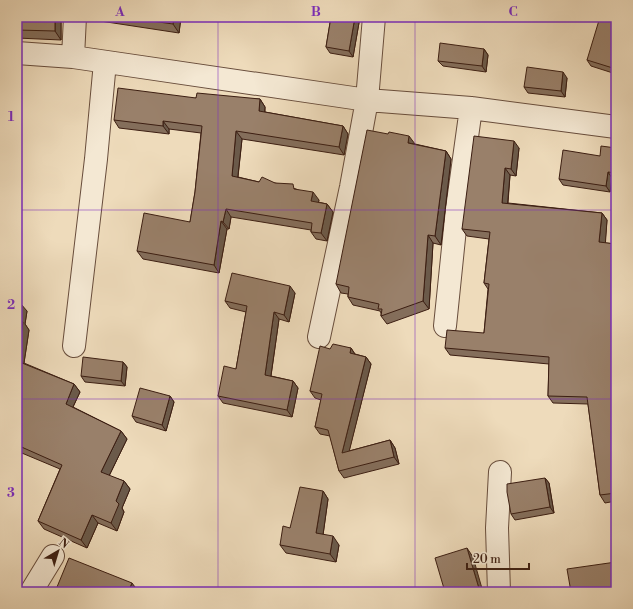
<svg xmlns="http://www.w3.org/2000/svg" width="633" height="609" viewBox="0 0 633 609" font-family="'Libre Bodoni',serif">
  <rect width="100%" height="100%" fill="#eedbbb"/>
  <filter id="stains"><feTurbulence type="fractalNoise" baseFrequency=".005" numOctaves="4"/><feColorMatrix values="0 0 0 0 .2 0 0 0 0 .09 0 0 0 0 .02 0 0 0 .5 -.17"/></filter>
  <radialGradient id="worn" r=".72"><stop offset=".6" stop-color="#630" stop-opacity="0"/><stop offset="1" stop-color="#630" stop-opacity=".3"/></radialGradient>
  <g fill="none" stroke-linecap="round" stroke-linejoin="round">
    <g stroke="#684d3c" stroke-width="24">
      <path id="minor" d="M17,53L73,57L367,100L471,108L616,127
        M73,57L75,17
        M445,326L457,209L471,108
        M319,337L351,187L367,100L374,17
        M74,346L96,159L105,62
        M31,592L53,556
        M499,592L497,528L500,472"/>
    </g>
    <use href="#minor" stroke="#f4e8d3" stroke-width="22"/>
  </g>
  <path fill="#846e5b" stroke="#3c1e12" d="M17,17H61V40L17,38Z
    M86,17H181L179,33L87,19Z
    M331,17H360L353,57L330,53L326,47Z
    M616,17V74L591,66L587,60Z
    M484,49L488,55L486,72L443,66L438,61Z
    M567,78L565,97L528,93L524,87Z
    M196,98L260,99L265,107V112L343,126L348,134L344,155L242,139L238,177L259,182L275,183L296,189L319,200L318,202L327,204L333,212L327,241L316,239L311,232V230L231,217L229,229H227L219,273L143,259L137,251L190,222L195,192L201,133L169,129V134L119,128L114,120Z
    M415,144L446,151L451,159L441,245L433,243L429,309L387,324L381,316V313L380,311L353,305L348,297V294L341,293L336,284Z
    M519,148L516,176L510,175L508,203L602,213L607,220L605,243L616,244V501L605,503L600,495L588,404L553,403L548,396L549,364L450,355L445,348L484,333L488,289L484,283L489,239L467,236L462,229Z
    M616,148V179L612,178L610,192L563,185L559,179Z
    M295,293L289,322L279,319L271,376L293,381L298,388L292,417L223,403L218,396L236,369L246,312L230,308L225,301Z
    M17,303L27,311L25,324L29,330L24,363L74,384L80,392L73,407L121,431L127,439L109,476L124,481L130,489L122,508L124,512L117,531L98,523L87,548L44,529L38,521L60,469L17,451Z
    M351,348L355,354L366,357L371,364L349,451L390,440L395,448L399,464L344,478L339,471L330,436L320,434L315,427L321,400L315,398L310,391L330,349Z
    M123,362L127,367L125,386L85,382L81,376Z
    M170,396L174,402L166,431L136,422L132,416Z
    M545,478L549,483L554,513L515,520L511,514Z
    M323,491L328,499L323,535L339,545L336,562L286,553L280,545L290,528Z
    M57,587L138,591L137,592H60Z"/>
  <path fill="#6b5a4a" stroke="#3c1e12" d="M55,17H61V40L55,31Z
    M174,17H181L179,33L173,24Z
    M355,17H360L353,57L349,51Z
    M484,49L488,55L486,72L482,66Z
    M563,72L567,78L565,97L561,91Z
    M260,99L265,107L264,119L259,111Z
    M163,121L169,129V134L163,126Z
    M343,126L348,134L344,155L339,147Z
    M236,131L242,139L237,184L232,176Z
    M409,136L415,144L408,143Z
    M514,141L519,148L516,176L511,169Z
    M446,151L451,159L441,245L435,236Z
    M505,168L510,175L507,210L502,203Z
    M608,172L612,178L610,192L606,186Z
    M313,192L319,200L317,209L311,201Z
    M327,204L333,212L327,241L321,233Z
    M226,209L231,217L229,229L223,222Z
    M602,213L607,220L605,249L599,242Z
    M221,221L227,229L219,273L214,265Z
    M428,235L433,243L429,309L423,301Z
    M290,286L295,293L289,322L284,315Z
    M21,304L27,311L25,324L29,330L23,369L17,361L19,321Z
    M274,312L279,319L270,382L265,375Z
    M351,348L356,356L350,353Z
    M366,357L371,364L347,460L342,453Z
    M123,362L127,367L125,386L121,381Z
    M293,381L298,388L292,417L287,410Z
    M74,384L80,392L71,411L66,404Z
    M170,396L174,402L166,431L162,425Z
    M121,431L127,439L107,480L101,472Z
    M390,440L395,448L399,464L394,457Z
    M545,478L549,483L554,513L550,507Z
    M124,481L130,489L122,508L124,512L117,531L111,523L116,501Z
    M323,491L328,499L322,542L316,533Z
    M92,515L98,523L87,548L81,540Z
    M333,536L339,545L336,562L330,554Z
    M467,548L473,557L483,592H480Z
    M132,583L138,591L137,592H128Z"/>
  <path fill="#99806a" stroke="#3c1e12" d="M17,17H55V31L17,30Z
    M123,17H174L173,24Z
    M331,17H355L349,51L326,47Z
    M600,17H616V69L587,60Z
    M440,43L484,49L482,66L438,61Z
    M527,67L563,72L561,91L524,87Z
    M118,88L196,98L197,93L260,99L259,111L343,126L339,147L236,131L232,176L259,182L262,177L275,183L293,184L294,189L313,192L311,201L327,204L321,233L311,232L312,223L226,209L223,222L221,221L214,265L137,251L144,213L190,222L195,192L202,126L163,121V126L114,120Z
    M367,130L388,134L389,132L409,136L408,143L446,151L435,236L428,235L423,301L381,316L382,309H378L379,304L348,297L349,287L336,284Z
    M474,136L514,141L511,169L505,168L502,203L602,213L599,242L616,244V493L600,495L587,397L548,396L549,357L445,348L447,330L484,333L489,284L484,283L490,232L462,229Z
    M601,146L616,148V173L608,172L606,186L559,179L563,150L600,156Z
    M232,273L290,286L284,315L274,312L265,375L293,381L287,410L218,396L224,366L236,369L247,306L225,301Z
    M17,303L21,304L19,321L23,322L17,361L74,384L66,404L121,431L101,472L124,481L116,501L119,504L111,523L92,515L81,540L38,521L62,465L17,445Z
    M333,344L351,348L350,353L366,357L342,453L390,440L394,457L339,471L328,430L315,427L322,394L310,391L320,346L330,349Z
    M83,357L123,362L121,381L81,376Z
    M140,388L170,396L162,425L132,416Z
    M545,478L550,507L511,514L507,492V484Z
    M300,487L323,491L316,533L333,536L330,554L280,545L283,526L290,528Z
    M467,548L480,592H445L435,558Z
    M69,558L132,583L128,592H69L57,587Z
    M616,562V592H571L567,569Z"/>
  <path fill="none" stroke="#7b2cbf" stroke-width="1" stroke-opacity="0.55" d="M218,17V592M415,17V592M17,210H616M17,399H616"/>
  <rect width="633" height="609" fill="none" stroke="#eedbbb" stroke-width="44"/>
  <g transform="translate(58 551) rotate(38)" stroke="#f4e8d3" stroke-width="3" paint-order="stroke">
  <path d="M0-3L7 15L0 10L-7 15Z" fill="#3c1e12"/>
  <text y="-6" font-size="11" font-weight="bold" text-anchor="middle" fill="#3c1e12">N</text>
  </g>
  <path d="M467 563v6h62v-6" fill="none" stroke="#3c1e12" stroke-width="2"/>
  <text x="473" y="563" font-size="12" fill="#3c1e12" stroke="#f4e8d3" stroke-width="3" paint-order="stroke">20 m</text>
  <rect x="22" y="22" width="589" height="565" fill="none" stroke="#7b2cbf" stroke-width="1.5"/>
  <g font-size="13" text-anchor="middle" font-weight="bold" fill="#7b2cbf">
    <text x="120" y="16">A</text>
    <text x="316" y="16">B</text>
    <text x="513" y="16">C</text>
    <text x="11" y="121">1</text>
    <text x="11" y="309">2</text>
    <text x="11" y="497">3</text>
  </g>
  <rect width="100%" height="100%" filter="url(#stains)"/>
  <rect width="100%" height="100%" fill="url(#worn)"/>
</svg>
